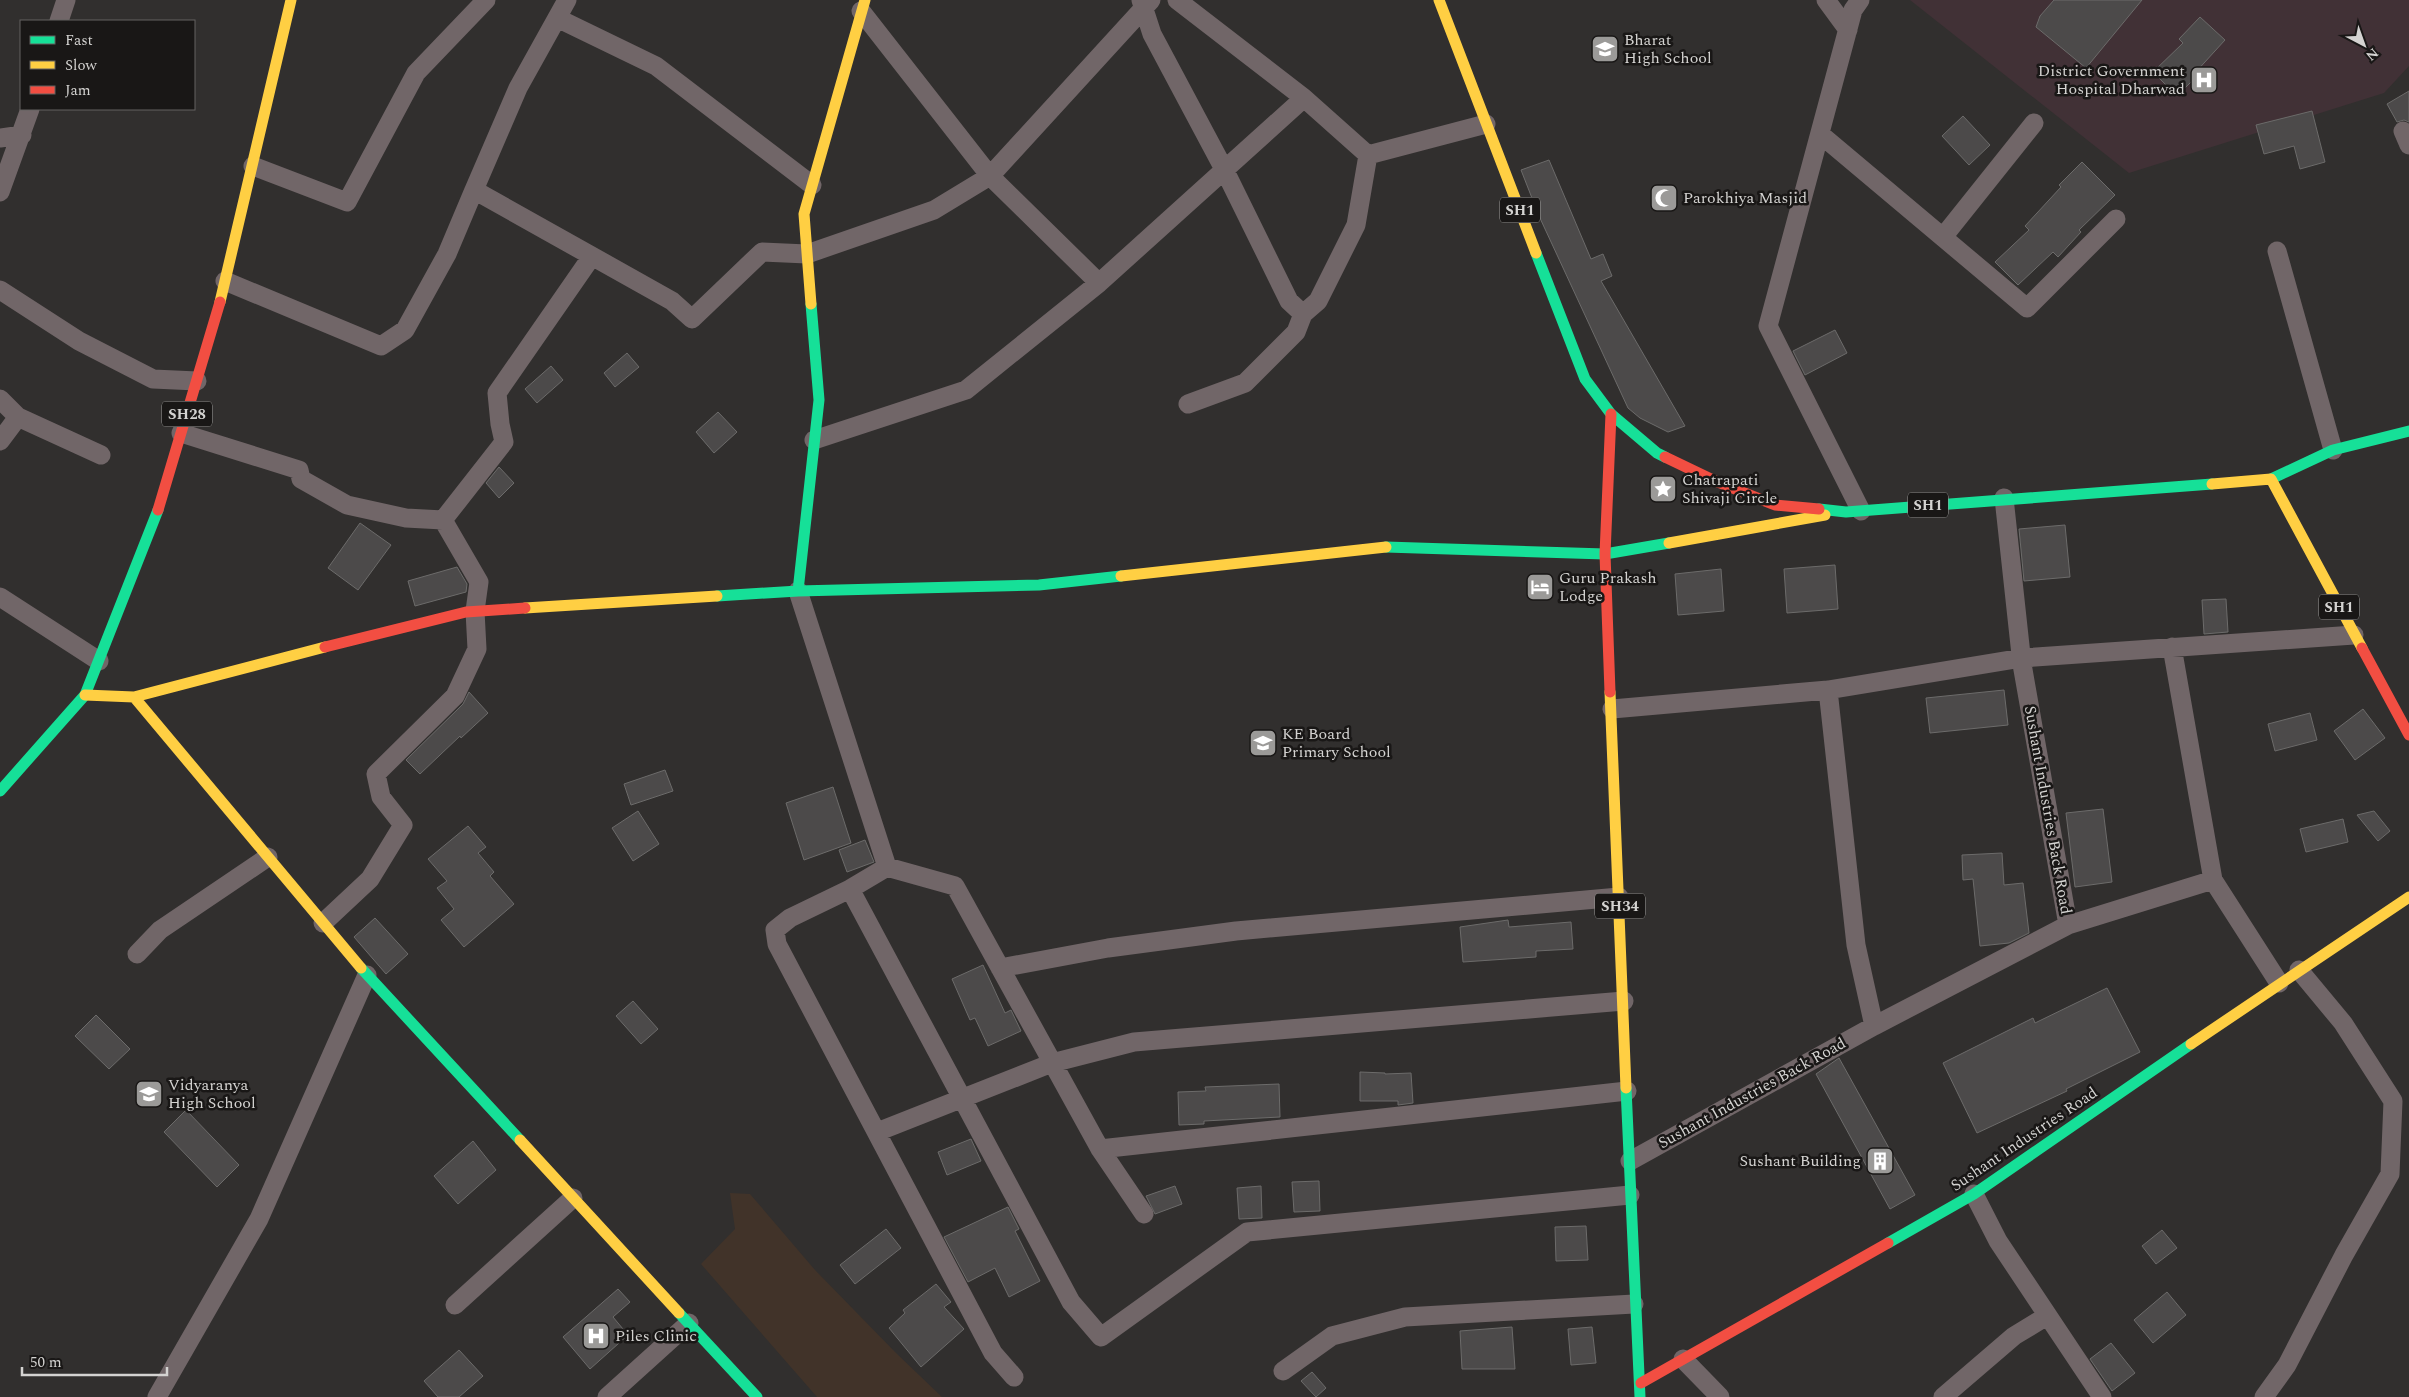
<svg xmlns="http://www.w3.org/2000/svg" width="2409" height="1397" viewBox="0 0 2409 1397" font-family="Spectral,serif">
  <rect width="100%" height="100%" fill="#312f2e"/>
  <path fill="#413329" d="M730,1193L750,1194L815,1270L896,1353L942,1397H817L701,1264L735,1229Z"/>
  <path fill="#413136" d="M1910,0H2409V66L2384,93L2129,173Z"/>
  <path fill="#4c4a4a" stroke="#6c6b6a" d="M2054,0H2142L2086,68L2036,27L2040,16Z
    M2200,17L2225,40L2194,74L2197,76L2177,96L2153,72L2183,43L2179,39Z
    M2409,91V122L2404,120L2397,122L2387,104Z
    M2312,111L2325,162L2300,169L2294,146L2264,154L2256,125Z
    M1963,116L1990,145L1969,165L1942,136Z
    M1549,160L1591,259L1603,254L1612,276L1601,281L1685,426L1668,432L1640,418L1628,408L1539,216L1521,170Z
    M2082,162L2115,195L2079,230L2081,232L2058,257L2053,252L2018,285L1995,262L2029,230L2025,226L2061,187L2059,185Z
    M1835,330L1847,353L1805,375L1793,351Z
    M627,353L639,367L615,387L604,373Z
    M551,366L563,380L537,403L525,389Z
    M718,412L737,432L714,453L696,432Z
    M499,467L514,483L499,498L486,483Z
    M360,523L391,545L358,590L328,568Z
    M2065,525L2070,577L2024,581L2019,529Z
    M1835,565L1838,609L1787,613L1784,569Z
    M457,567L467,584L466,592L415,606L408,581Z
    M1721,569L1724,611L1678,615L1675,574Z
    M2226,599L2228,632L2204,634L2202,600Z
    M2004,690L2008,725L1930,733L1926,698Z
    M469,692L488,713L461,738L460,736L420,774L406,760L463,704Z
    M2363,709L2385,738L2355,760L2334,731Z
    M2310,713L2317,740L2275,751L2268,724Z
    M665,770L673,791L631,805L624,784Z
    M833,787L851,843L804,860L786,803Z
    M2103,809L2112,882L2075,887L2066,813Z
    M638,811L659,844L633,861L612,828Z
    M2374,811L2390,831L2378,841L2357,815Z
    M2343,819L2348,842L2306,852L2300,829Z
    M468,826L486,847L478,853L494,872L490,876L514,904L464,947L441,920L454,909L437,888L447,881L428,859Z
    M865,840L874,862L847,872L839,850Z
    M2002,853L2004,885L2023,883L2029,933L2009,943L1980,946L1973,879L1963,880L1962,855Z
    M375,918L408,954L386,974L354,937Z
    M1508,920L1509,927L1571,922L1573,949L1536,951V957L1463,962L1460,927Z
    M983,965L1005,1013L1011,1010L1021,1031L988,1046L975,1018L970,1020L952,979Z
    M2107,988L2140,1052L2066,1089L2067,1091L1977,1133L1943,1063L2033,1018L2035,1023Z
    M633,1001L658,1029L641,1044L616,1016Z
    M96,1015L130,1049L109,1069L75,1036Z
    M1839,1058L1915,1195L1890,1209L1816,1074Z
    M1360,1072L1385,1073V1074L1411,1073L1413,1103L1398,1105V1101H1360Z
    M1279,1084L1280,1117L1204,1121V1124L1179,1125L1178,1092L1206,1091L1205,1087Z
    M186,1110L239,1165L217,1187L164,1132Z
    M971,1139L981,1161L947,1175L938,1152Z
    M473,1141L496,1170L458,1204L434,1176Z
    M1319,1181L1320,1211L1294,1212L1292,1182Z
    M1175,1186L1182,1204L1155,1214L1146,1196Z
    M1261,1186L1262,1218L1239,1219L1237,1188Z
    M1008,1207L1019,1229L1015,1231L1040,1281L1009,1297L995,1268L968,1282L944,1237Z
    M1586,1226L1588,1260L1556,1261L1555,1227Z
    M886,1229L901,1248L855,1284L840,1265Z
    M2162,1230L2177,1248L2156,1264L2142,1246Z
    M936,1284L951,1302L944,1307L964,1329L921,1367L889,1328L905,1313L903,1310Z
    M618,1289L630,1302L613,1317L628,1335L590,1369L563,1337Z
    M2167,1292L2186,1315L2153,1343L2134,1320Z
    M1512,1327L1515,1369H1462L1460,1331Z
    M1592,1327L1596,1363L1571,1365L1568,1329Z
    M2111,1343L2135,1373L2112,1391L2090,1359Z
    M459,1350L483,1376L459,1397H438L424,1381Z
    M1312,1372L1326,1388L1316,1397L1301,1381Z"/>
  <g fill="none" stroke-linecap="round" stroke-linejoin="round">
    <path stroke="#716668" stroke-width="19" d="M567,0L518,88L474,190L672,301L692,319L762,252L807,254L934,210L990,176L1151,0
      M1141,0L1152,34L1225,171L1289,301L1303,314
      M1177,0L1304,98L1368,155
      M1826,0L1848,30
      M1860,0L1853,10L1768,326L1861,511
      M861,11L990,176L1099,283L1304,98
      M557,18L656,66L812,185
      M59,21L66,0
      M2403,131L2409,145
      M1820,134L2027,308L2116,219
      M0,138L22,135
      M1368,155L1486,124
      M253,166L347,202L416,73L486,0
      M0,192L30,109
      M1943,237L2034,123
      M2277,251L2333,450
      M225,281L381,346L405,330L447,254L474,190
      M0,290L79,341L153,379L197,381
      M0,399L18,417
      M1188,404L1245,383L1296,332L1303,314L1318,301L1356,225L1368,155
      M181,433L299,470L301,479L347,505L406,518L443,520L479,582L475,611L477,649L455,696L376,774L381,797L403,825L370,879L323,923
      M814,440L966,390L1099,283
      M0,441L18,417L101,455
      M443,520L504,442L500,424L497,393L592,256
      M798,591L887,867
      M0,597L99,661
      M2172,647L2213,880
      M1828,690L1856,945L1874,1026
      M1612,709L1828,690L2022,658L2354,635
      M850,889L1071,1302L1101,1337L1247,1232L1630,1195
      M2068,925L2213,880L2279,983
      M137,954L160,930L268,857
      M1000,968L1108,948L1236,931L1619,897
      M877,1132L1052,1063L1134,1042L1624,1001
      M1100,1149L1627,1091
      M1630,1161L1874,1026L2068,925L2022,664L2004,498
      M1974,1194L1998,1241L2102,1397
      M455,1305L573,1198
      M1683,1359L1720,1397
      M1283,1371L1332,1336L1405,1317L1634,1304
      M1014,1377L993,1353L777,944L775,930L790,918L850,889L887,867L955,886L1100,1149L1144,1214
      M157,1397L259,1219L367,975
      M607,1397L689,1323
      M1943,1397L2014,1336L2047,1316
      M2264,1397L2287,1365L2344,1255L2390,1174L2393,1101L2343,1023L2299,970"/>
    <path stroke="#16e098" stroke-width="11" d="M1536,253L1585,379L1611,414L1657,453L1665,457
      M2271,479L2333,450L2409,431
      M1819,509L1846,512L2212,484
      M1386,547L1605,554L1669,543
      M798,591L819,400L811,304
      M717,596L798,591L1039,585L1121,576
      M0,791L85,695L158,510
      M361,968L520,1140
      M1626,1088L1640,1397
      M1888,1243L1974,1194L2191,1044
      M679,1313L757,1397"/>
    <path stroke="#ffcf43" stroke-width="11" d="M1439,0L1536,253
      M220,302L291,0
      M811,304L804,214L865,0
      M2212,484L2271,479L2362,648
      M1669,543L1825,515
      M1121,576L1386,547
      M525,608L717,596
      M1610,692L1626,1088
      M85,695L134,697L325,647
      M134,697L361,968
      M2191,1044L2409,897
      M520,1140L679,1313"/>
    <path stroke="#f24e42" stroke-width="11" d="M1665,457L1715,481L1775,505L1819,509
      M158,510L220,302
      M325,647L466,612L525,608
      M2362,648L2409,735
      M1610,692L1605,554L1611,414
      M1641,1383L1888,1243"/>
  </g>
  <defs>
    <g id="school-square" transform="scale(1.4375)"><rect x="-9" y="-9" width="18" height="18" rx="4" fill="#9b9a98" stroke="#191716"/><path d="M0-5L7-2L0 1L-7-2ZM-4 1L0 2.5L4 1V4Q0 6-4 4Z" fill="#fff"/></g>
    <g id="hospital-square" transform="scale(1.4375)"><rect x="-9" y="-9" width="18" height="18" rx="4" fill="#9b9a98" stroke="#191716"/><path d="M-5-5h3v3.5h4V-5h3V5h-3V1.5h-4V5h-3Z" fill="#fff"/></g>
    <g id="mosque-square" transform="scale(1.4375)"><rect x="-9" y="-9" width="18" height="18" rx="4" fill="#9b9a98" stroke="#191716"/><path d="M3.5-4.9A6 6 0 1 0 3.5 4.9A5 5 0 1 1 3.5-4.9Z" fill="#fff"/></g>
    <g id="sight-square" transform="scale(1.4375)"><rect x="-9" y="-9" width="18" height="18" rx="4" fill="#9b9a98" stroke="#191716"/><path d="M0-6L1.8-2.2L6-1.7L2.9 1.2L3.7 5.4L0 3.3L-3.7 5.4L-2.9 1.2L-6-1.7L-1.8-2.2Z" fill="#fff"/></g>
    <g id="hotel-square" transform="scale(1.4375)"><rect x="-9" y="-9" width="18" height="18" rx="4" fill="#9b9a98" stroke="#191716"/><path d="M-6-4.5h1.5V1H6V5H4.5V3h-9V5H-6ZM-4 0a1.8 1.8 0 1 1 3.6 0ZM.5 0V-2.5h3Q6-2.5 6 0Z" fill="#fff"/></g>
    <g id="building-square" transform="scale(1.4375)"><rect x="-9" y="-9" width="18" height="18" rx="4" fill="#9b9a98" stroke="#191716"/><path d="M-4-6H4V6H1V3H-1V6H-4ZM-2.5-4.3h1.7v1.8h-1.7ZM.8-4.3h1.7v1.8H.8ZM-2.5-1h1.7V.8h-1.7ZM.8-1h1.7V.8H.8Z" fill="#fff"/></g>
  </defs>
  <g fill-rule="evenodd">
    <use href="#school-square" x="1605" y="49"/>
    <use href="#hospital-square" x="2204" y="80"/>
    <use href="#mosque-square" x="1664" y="198"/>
    <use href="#sight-square" x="1663" y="489"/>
    <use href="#hotel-square" x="1540" y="587"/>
    <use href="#school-square" x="1263" y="743"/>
    <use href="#school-square" x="149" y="1094"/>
    <use href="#building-square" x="1880" y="1161"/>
    <use href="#hospital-square" x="596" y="1336"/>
  </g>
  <g text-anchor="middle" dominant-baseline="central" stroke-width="5" stroke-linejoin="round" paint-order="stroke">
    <g fill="#191716" stroke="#9c9b99" stroke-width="1">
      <rect x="1500" y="197.5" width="40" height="25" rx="4"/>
      <rect x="162" y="401.5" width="50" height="25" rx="4"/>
      <rect x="1908" y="492.5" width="40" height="25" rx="4"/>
      <rect x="2319" y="594.5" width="40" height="25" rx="4"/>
      <rect x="1595" y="893.5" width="50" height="25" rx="4"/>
    </g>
    <g font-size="15" font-weight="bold" fill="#d4d3d1">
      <text x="1520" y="210">SH1</text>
      <text x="187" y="414">SH28</text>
      <text x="1928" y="505">SH1</text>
      <text x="2339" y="607">SH1</text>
      <text x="1620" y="906">SH34</text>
    </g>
    <g font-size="16" fill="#d4d3d1" stroke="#191716" text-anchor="start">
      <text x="1624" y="40">Bharat<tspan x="1624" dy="18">High School</tspan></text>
      <text x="2185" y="71" text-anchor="end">District Government<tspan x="2185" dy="18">Hospital Dharwad</tspan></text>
      <text x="1683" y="198">Parokhiya Masjid</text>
      <text x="1682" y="480">Chatrapati<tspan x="1682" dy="18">Shivaji Circle</tspan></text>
      <text x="1559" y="578">Guru Prakash<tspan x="1559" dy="18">Lodge</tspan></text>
      <text x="1282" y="734">KE Board<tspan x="1282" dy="18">Primary School</tspan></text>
      <text x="168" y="1085">Vidyaranya<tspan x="168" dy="18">High School</tspan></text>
      <text x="1861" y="1161" text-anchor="end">Sushant Building</text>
      <text x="615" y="1336">Piles Clinic</text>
    </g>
    <g font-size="16" fill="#d4d3d1" stroke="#191716">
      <text transform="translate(2048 810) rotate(80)">Sushant Industries Back Road</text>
      <text transform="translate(1752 1093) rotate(-29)">Sushant Industries Back Road</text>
      <text transform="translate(2024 1139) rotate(-34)">Sushant Industries Road</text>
    </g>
  </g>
  <rect x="20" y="20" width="175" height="90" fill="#191716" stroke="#646261"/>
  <rect x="30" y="36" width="25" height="8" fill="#16e098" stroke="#646261"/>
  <text x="65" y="45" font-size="15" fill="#d4d3d1">Fast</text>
  <rect x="30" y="61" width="25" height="8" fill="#ffcf43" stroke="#646261"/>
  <text x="65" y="70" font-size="15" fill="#d4d3d1">Slow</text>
  <rect x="30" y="86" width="25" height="8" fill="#f24e42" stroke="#646261"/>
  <text x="65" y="95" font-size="15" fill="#d4d3d1">Jam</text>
  <g transform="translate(2364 45) rotate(139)" stroke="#191716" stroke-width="4" paint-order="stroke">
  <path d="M0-4L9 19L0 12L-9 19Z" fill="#d4d3d1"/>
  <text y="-8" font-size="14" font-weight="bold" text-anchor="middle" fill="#d4d3d1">N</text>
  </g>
  <path d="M22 1367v8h145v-8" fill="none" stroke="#d4d3d1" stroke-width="2.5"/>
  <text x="30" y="1367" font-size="15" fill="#d4d3d1" stroke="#191716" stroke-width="4" paint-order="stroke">50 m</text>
</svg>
